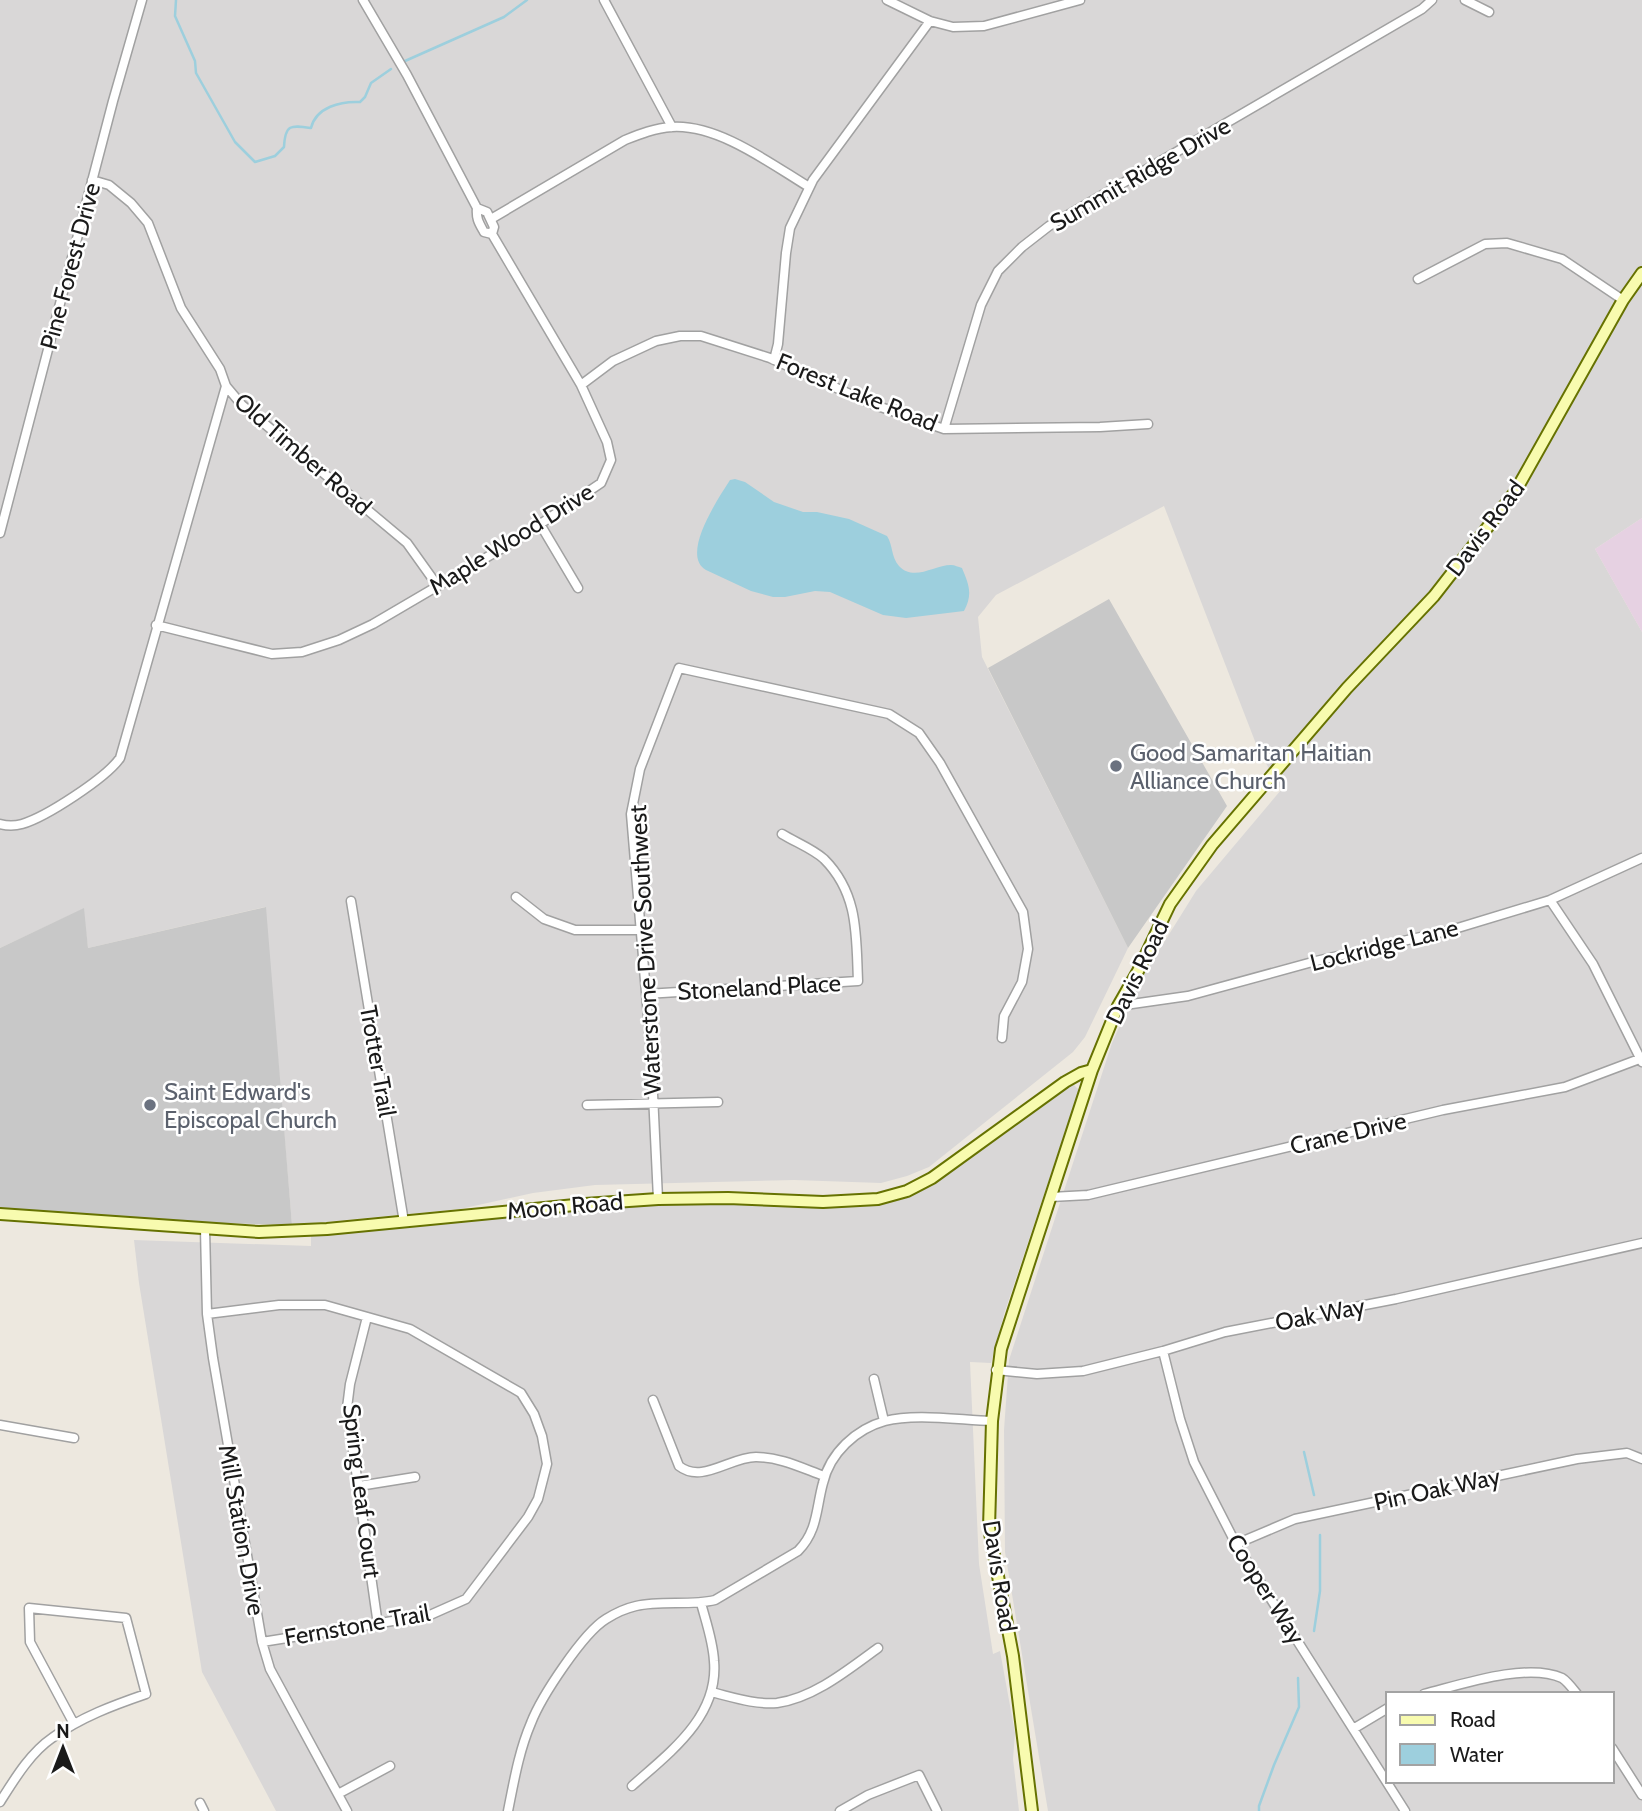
<svg xmlns="http://www.w3.org/2000/svg" width="1642" height="1811" viewBox="0 0 1642 1811" font-family="Cabin,sans-serif">
  <rect width="100%" height="100%" fill="#ede8df"/>
  <path fill="#d9d7d7" fill-rule="evenodd" d="M0,0H1642V518L1595,549L1642,632V1811H1048L1005,1552L1004,1430L1009,1360L1112,1043L1140,981L1196,891L1281,790L1258,749L1164,506L996,595L978,617L982,657L1128,948L1085,1037L1073,1052L929,1167L907,1176L881,1183L794,1180L595,1185L533,1193L460,1209L292,1225L265,907L88,948L83,909L0,948ZM1388,1694H1612V1781H1388Z
    M1073,1084L1079,1090L1004,1314L991,1363L970,1362L979,1564L993,1654L1000,1651L1015,1733L1013,1759L1019,1811H276L202,1672L139,1283L134,1240L311,1246V1234L603,1207L715,1203L840,1207L878,1204L913,1194L946,1176Z"/>
  <path fill="#e6d1e2" d="M1642,518V632L1595,549Z"/>
  <path fill="#c8c8c8" d="M1109,599L1227,806L1128,948L988,668Z
    M266,907L292,1225L218,1223L0,1210V948L84,908L88,948Z"/>
  <path fill="#9dcfdd" d="M735,479L745,482L774,502L803,512H817L849,519L887,536C893,545 891,557 899,566C914,582 934,565 951,565C955,565 958,567 962,568C969,585 973,594 964,611L906,618L883,615L830,592L815,591L785,597H773L751,591L706,570C680,555 718,499 730,480Z"/>
  <g fill="none" stroke-linecap="round" stroke-linejoin="round">
    <path stroke="#9dcfdd" stroke-width="2.5" d="M176,0L175,16L195,61L196,73L235,142L255,162L275,156L284,147C285,124 291,125 311,128C316,107 341,101 360,102L365,97L371,83L391,69
      M405,61L504,17L527,0
      M1304,1452L1314,1495
      M1314,1631L1320,1591V1535
      M1259,1811V1806L1274,1765L1299,1707L1298,1678"/>
    <g stroke="#a1a1a1" stroke-width="11">
      <path id="street" d="M604,0L672,127
        M887,0L930,21L953,27L984,26L1080,0
        M1465,0L1489,12
        M92,180L109,185L131,203L148,223L181,308L220,369L226,386L242,405L407,543L437,585
        M477,208L487,212L494,227L492,234
        M491,219L625,140C640,134 655,128 672,127C718,124 771,164 809,187
        M1418,279L1485,244L1507,243L1562,259L1623,300
        M774,360L778,344L786,253L790,228L813,180L930,21
        M581,385L613,361L656,341L680,336H701L770,358L872,404L944,429L1100,427L1148,424
        M944,429L981,305L998,271L1022,247L1049,226L1422,9L1432,0
        M540,524L578,588
        M0,533L113,101L142,0
        M156,625L272,654L302,652L339,640L373,624L518,539L601,483L611,460L607,442L581,385L492,234L484,232C479,223 476,219 477,208L407,75L363,0
        M0,824C7,826 15,826 22,824C46,817 106,778 120,758L226,386
        M516,897L544,919L575,930H641
        M1550,900L1593,964L1642,1062
        M351,901L404,1222
        M646,994L858,981C856,936 859,894 824,859C813,849 795,842 782,834
        M1118,1006L1188,996L1316,961L1451,930L1550,900L1642,858
        M587,1105L718,1102
        M1051,1197L1088,1195L1443,1110L1565,1087L1642,1058
        M658,1199L651,1052L631,814L640,769L679,668L889,714L919,733L940,763L1023,912L1028,949L1022,982L1004,1016L1002,1038
        M205,1229L207,1314L213,1358L262,1642L270,1669L347,1811
        M207,1314L279,1305H325L410,1329L521,1393L534,1414L542,1436L547,1464L538,1499L528,1517L466,1599L430,1615L262,1642
        M367,1317L350,1384L347,1408L378,1625
        M1163,1351L1180,1419L1194,1462L1236,1544L1405,1811
        M996,1370L1037,1374L1083,1371L1163,1351L1225,1332L1396,1299L1642,1243
        M874,1379L884,1421
        M653,1400L679,1466C702,1484 730,1457 756,1457C780,1457 802,1468 824,1476
        M0,1425L74,1438
        M359,1486L415,1477
        M1236,1544L1295,1519L1577,1459L1627,1453L1642,1459
        M711,1692C732,1697 755,1705 777,1703C814,1698 849,1669 878,1648
        M1424,1694C1460,1685 1526,1662 1562,1678C1567,1681 1573,1689 1577,1694
        M1353,1729L1388,1708
        M1612,1748L1642,1795
        M632,1786C669,1753 719,1717 714,1661C713,1641 706,1622 701,1603
        M338,1794L390,1766
        M0,1802C14,1780 30,1753 52,1738C81,1717 114,1705 146,1694L126,1618L29,1608L30,1642L74,1724
        M200,1803L204,1811
        M508,1811C514,1781 519,1751 531,1723C541,1697 583,1633 606,1619C614,1614 627,1608 636,1606C661,1600 690,1606 715,1600L798,1551C818,1531 816,1508 823,1483C830,1453 856,1429 885,1421C915,1413 959,1420 992,1421
        M840,1811L868,1795L919,1775L937,1811"/>
    </g>
    <g stroke="#667201" stroke-width="14">
      <path id="secondary" d="M0,1214L259,1232L327,1229L585,1204L658,1199L728,1198L823,1202L878,1199L907,1191L932,1178L1065,1082L1081,1073L1092,1070
        M1032,1811L1013,1656L989,1528L992,1421L1001,1349L1092,1070L1118,1006L1138,971L1170,904L1212,845L1347,688L1434,596L1515,492L1623,300L1642,273"/>
    </g>
    <use href="#street" stroke="#fff" stroke-width="8"/>
    <use href="#secondary" stroke="#f8fbaf" stroke-width="10"/>
  </g>
  <g fill="#6b7280" stroke="#fff" stroke-width="2.5">
    <circle cx="1116" cy="766" r="7"/>
    <circle cx="150" cy="1105" r="7"/>
  </g>
  <g text-anchor="middle" dominant-baseline="central" stroke-width="5" stroke-linejoin="round" paint-order="stroke">
    <g font-size="24" fill="#1a1a1a" stroke="#fff">
      <text transform="translate(1140 174) rotate(-30)">Summit Ridge Drive</text>
      <text transform="translate(70 266) rotate(-75)">Pine Forest Drive</text>
      <text transform="translate(857 392) rotate(22)">Forest Lake Road</text>
      <text transform="translate(303 454) rotate(41)">Old Timber Road</text>
      <text transform="translate(1485 528) rotate(-53)">Davis Road</text>
      <text transform="translate(511 539) rotate(-32)">Maple Wood Drive</text>
      <text transform="translate(1384 945) rotate(-14)">Lockridge Lane</text>
      <text transform="translate(645 950) rotate(-93)">Waterstone Drive Southwest</text>
      <text transform="translate(1137 972) rotate(-64)">Davis Road</text>
      <text transform="translate(759 987) rotate(-3)">Stoneland Place</text>
      <text transform="translate(378 1061) rotate(80)">Trotter Trail</text>
      <text transform="translate(1348 1133) rotate(-13)">Crane Drive</text>
      <text transform="translate(565 1206) rotate(-5)">Moon Road</text>
      <text transform="translate(1320 1314) rotate(-11)">Oak Way</text>
      <text transform="translate(1437 1489) rotate(-12)">Pin Oak Way</text>
      <text transform="translate(362 1491) rotate(83)">Spring Leaf Court</text>
      <text transform="translate(242 1530) rotate(80)">Mill Station Drive</text>
      <text transform="translate(1000 1576) rotate(81)">Davis Road</text>
      <text transform="translate(1266 1589) rotate(58)">Cooper Way</text>
      <text transform="translate(357 1625) rotate(-10)">Fernstone Trail</text>
    </g>
    <g font-size="24" fill="#5b616d" stroke="#fff" text-anchor="start">
      <text x="1130" y="752">Good Samaritan Haitian<tspan x="1130" dy="28">Alliance Church</tspan></text>
      <text x="164" y="1091">Saint Edward's<tspan x="164" dy="28">Episcopal Church</tspan></text>
    </g>
  </g>
  <rect x="1386" y="1692" width="228" height="91" fill="#ffffff" stroke="#a3a3a3" stroke-width="2"/>
  <rect x="1400" y="1715" width="35" height="10" fill="#f8fbaf" stroke="#a3a3a3" stroke-width="2"/>
  <text x="1450" y="1727" font-size="21" fill="#1a1a1a">Road</text>
  <rect x="1400" y="1744" width="35" height="21" fill="#9dcfdd" stroke="#a3a3a3" stroke-width="2"/>
  <text x="1450" y="1762" font-size="21" fill="#1a1a1a">Water</text>
  <g transform="translate(63 1748)" stroke="#ffffff" stroke-width="5" paint-order="stroke">
  <path d="M0-5L12 26L0 18L-12 26Z" fill="#1a1a1a"/>
  <text y="-10" font-size="19" font-weight="bold" text-anchor="middle" fill="#1a1a1a">N</text>
  </g>
</svg>
